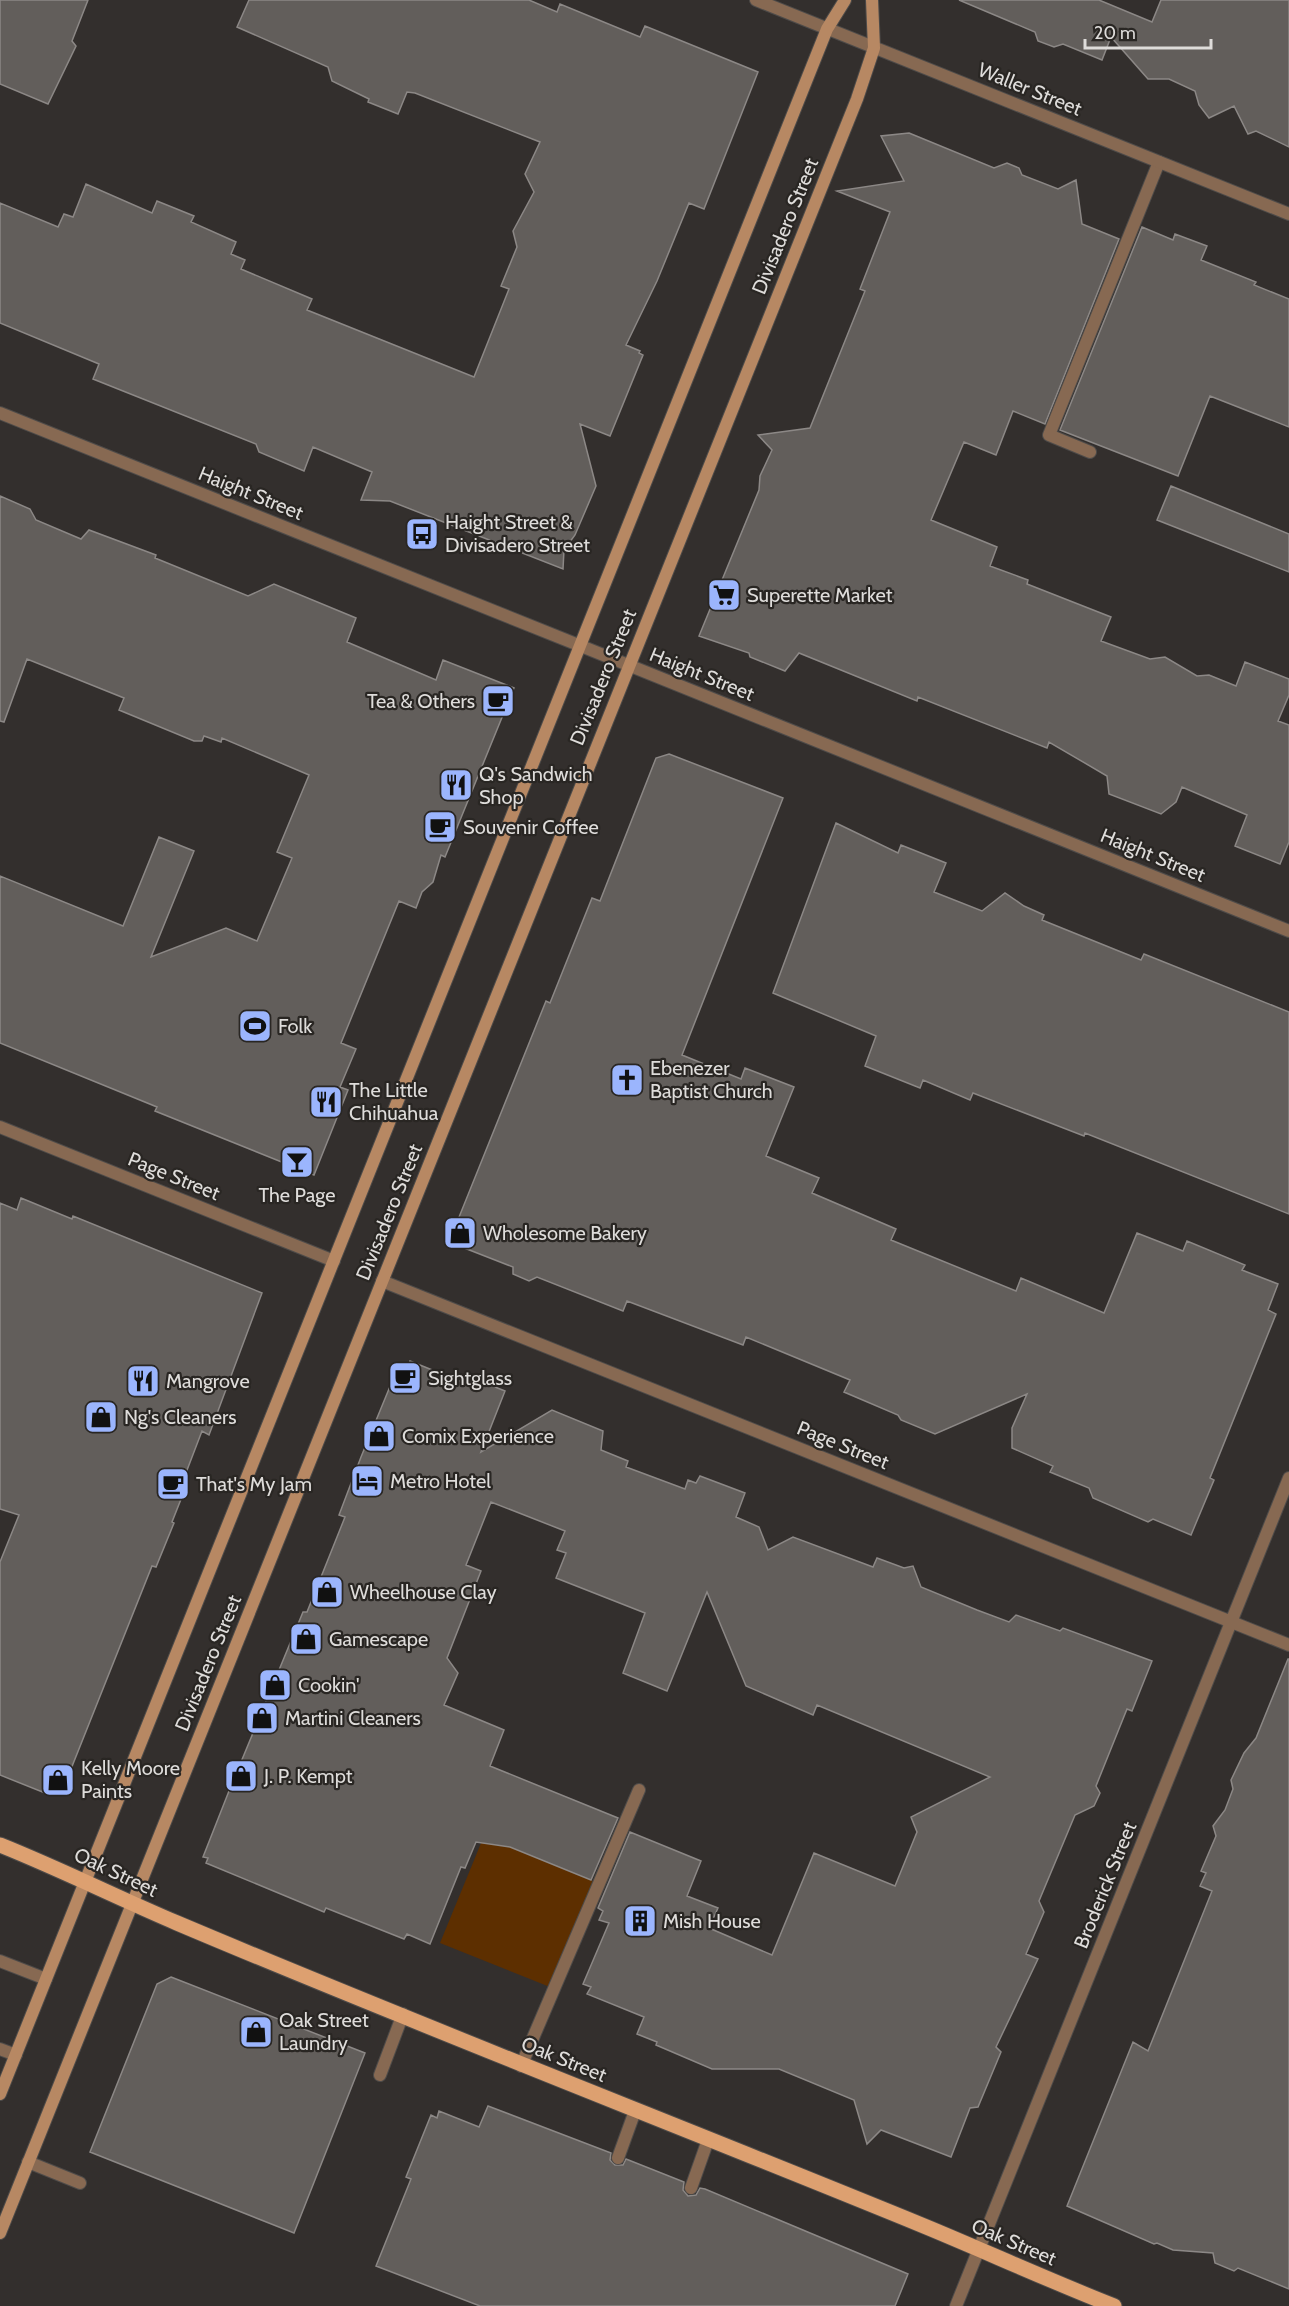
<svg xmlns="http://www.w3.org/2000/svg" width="1289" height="2306" viewBox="0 0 1289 2306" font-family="Cabin,sans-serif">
  <rect width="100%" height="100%" fill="#332f2d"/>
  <path fill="#5d2f00" d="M520,1778L532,1783L511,1836L556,1865L593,1881L550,1987L440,1943L493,1814L511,1800Z"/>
  <path fill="#625e5b" stroke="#8c8886" stroke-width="1.5" d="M0,0H88L72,41L76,46L48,104L0,84Z
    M249,0H529L557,12L560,4L640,37L645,26L758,72L704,209L689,203L657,281L626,345L640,351L639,353L643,355L610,436L580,424L596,486L575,535L564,550L563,569L390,501L361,500L372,472L313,447L304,471L259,452L256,444L93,379L99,364L0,323V203L58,227L64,214L73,217L86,184L152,213L157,201L194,216L191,222L236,242L231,254L245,260L241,269L312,299L307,310L474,377L509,289L501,286L517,247L513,231L534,192L525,174L540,142L415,93L407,92L398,114L368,102L369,99L332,81L328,67L237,27Z
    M959,0H1099L1152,22L1161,0H1289V147L1256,131L1248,134L1234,106L1209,118L1199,105L1195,91L1169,79H1148L1111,37L1102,60L1063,44L1054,47L1038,41L1035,32Z
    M909,133L994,168L1007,163L1019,168L1022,175L1058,189L1076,180L1082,224L1119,239L1045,424L1013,411L996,455L964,442L931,520L997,547L990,566L1028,580L1027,584L1111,617L1101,641L1150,659L1165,657L1197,676L1209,675L1236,686L1245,662L1289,679V695L1278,721L1289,725V842L1280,864L1235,846L1247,815L1182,787L1176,802L1161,814L1109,794L1107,776L1049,742L1047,748L918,697L917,701L799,653L785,671L750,657L749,653L699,636L759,490L760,476L772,450L758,435L810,428L865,291L860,289L890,212L837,191L904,181L881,136Z
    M1142,227L1173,240L1175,234L1207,246L1201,260L1256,282L1254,285L1289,299V427L1210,396L1178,476L1060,430Z
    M1171,486L1289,534V572L1157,520Z
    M0,496L30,509L36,520L81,539L89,530L156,555L155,558L248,596L274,584L356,618L347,642L436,680L443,660L514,688L445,857L441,855L433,882L422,892L416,908L399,901L341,1043L356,1049L340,1087L348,1090L314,1175L155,1111L157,1107L0,1043V876L123,926L159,837L194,851L151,957L226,928L257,941L292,858L277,852L309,775L222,738L221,742L204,736L202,741H194L119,710L124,698L27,659L4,722L0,721Z
    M669,754L783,798L682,1055L741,1079L745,1068L794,1087L766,1156L819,1178L812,1193L896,1229L891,1240L1016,1291L1021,1278L1104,1313L1137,1233L1183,1251L1187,1241L1245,1265L1242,1270L1278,1284L1268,1310L1276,1314L1210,1478L1214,1480L1191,1535L1153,1519L1148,1522L1093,1498L1089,1488L1050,1472L1053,1466L1012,1448V1428L1027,1394L935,1434L901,1420L898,1415L844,1392L850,1380L746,1337L743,1345L627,1301L623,1311L537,1277L529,1281L513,1274V1267L449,1242L546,1001L550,1003L592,898L600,901L656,758Z
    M836,823L898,853L901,845L946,863L934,892L982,911L1005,893L1024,906L1044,915L1042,920L1141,960L1144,954L1289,1012V1214L1085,1133L1084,1136L973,1093L970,1100L923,1080L920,1088L865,1066L876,1036L773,993Z
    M21,1198L72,1219L73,1216L262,1293L209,1435L202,1431L184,1478L187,1484L172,1522L174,1523L156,1567L152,1566L63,1789L60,1792L52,1789L50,1795L0,1775V1562L19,1515L0,1509V1203L17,1210Z
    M410,1361L462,1382L465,1375L505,1391L481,1452L552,1410L603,1431L601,1450L628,1461L626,1467L685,1489L688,1480L696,1483L700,1476L745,1493L736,1517L759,1527L768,1550L793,1537L873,1567L877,1558L904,1568L913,1566L921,1587L977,1610L1009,1622L1016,1615L1060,1631L1063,1628L1152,1661L1132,1711L1127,1709L1096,1786L1100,1793L1094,1806L1075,1815L1039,1901L1044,1912L1026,1954L1038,1959L996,2047L1001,2052L978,2107L970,2108L951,2157L881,2130L867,2144L854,2100L779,2069H712L656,2045L657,2042L637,2034L644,2017L587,1994L591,1987L583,1984L609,1923L599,1920L603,1911L598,1908L630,1832L701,1861L687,1896L718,1908L709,1928L772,1955L814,1853L895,1886L917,1832L911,1817L990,1777L817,1705L813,1715L746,1686L707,1592L667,1691L623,1673L645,1613L556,1578L566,1553L557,1550L565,1531L491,1502L466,1565L481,1571L447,1658L458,1673L444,1705L504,1730L490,1766L618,1818L591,1880L510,1847L476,1842L465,1868L461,1867L430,1944L407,1934L404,1939L326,1908L324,1912L206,1863L208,1858L203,1857L229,1791L303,1612H307L345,1517L339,1515L361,1457L398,1367H408Z
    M1288,1659H1289V2289L1238,2268L1234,2271L1215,2263L1213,2253L1173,2250L1157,2243L1154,2244L1067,2206L1133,2042L1148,2051L1212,1891L1200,1886L1206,1873L1201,1871L1216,1836L1213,1826L1225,1810L1233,1789L1231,1780L1244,1753L1256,1738Z
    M171,1977L365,2053L294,2233L90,2152L157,1984Z
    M488,2106L611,2153L610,2160L615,2165H623L626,2159L684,2182L683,2190L688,2196L696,2195L700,2188L705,2189L908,2274L895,2306H480L376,2266L411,2179L406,2177L431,2115L437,2118L439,2111L479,2127Z"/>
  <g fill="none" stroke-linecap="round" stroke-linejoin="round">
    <g stroke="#4e4b49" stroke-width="14">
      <path id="service" d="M1090,452L1049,435L1159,162
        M0,1961L46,1979
        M0,2049L16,2055
        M521,2066L639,1790
        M380,2075L403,2014
        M618,2158L635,2111
        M28,2162L80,2183
        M691,2188L708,2140"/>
    </g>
    <g stroke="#4e4b49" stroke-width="14">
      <path id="minor" d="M756,0L1289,214
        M0,413L581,646
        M0,1127L334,1261
        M382,1281L1289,1645
        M956,2306L1289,1478"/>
    </g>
    <g stroke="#4e4b49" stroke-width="14">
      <path id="tertiary" d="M581,646L1289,931"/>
    </g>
    <g stroke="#4e4b49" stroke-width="14">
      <path id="secondary" d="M0,2094L827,29L845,0
        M0,2233L857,99L874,48L872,0"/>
    </g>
    <g stroke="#4e4b49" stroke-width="17">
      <path id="primary" d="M0,1845C60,1869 118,1898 177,1923C425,2028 675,2124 924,2226C987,2252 1050,2281 1114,2306"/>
    </g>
    <use href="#service" stroke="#876952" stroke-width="12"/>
    <use href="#minor" stroke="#876952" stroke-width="12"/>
    <use href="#tertiary" stroke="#876952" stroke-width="12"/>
    <use href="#secondary" stroke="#b78863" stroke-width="12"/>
    <use href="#primary" stroke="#dda070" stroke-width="15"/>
  </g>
  <defs>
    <g id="bus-square" transform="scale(1.725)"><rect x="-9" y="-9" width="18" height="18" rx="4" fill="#9bb5fd" stroke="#292623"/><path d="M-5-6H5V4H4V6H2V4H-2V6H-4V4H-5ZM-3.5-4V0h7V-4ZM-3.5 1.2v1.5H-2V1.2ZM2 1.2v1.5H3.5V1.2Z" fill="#111"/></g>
    <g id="supermarket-square" transform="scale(1.725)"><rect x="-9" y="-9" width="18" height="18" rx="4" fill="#9bb5fd" stroke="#292623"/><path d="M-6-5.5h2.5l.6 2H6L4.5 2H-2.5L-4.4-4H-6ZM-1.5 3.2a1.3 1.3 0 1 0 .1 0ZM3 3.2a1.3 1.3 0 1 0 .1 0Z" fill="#111"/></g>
    <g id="cafe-square" transform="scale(1.725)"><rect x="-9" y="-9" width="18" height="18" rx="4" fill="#9bb5fd" stroke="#292623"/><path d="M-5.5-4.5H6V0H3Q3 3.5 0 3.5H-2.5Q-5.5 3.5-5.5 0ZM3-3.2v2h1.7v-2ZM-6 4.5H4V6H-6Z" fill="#111"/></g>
    <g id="restaurant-square" transform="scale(1.725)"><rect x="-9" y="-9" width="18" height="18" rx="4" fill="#9bb5fd" stroke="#292623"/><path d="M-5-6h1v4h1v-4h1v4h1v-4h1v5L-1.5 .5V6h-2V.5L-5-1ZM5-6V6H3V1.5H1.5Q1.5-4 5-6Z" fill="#111"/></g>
    <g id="stadium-square" transform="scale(1.725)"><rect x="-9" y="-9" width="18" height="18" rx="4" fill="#9bb5fd" stroke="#292623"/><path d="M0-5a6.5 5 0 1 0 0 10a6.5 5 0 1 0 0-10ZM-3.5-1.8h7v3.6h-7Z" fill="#111"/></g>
    <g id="church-square" transform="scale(1.725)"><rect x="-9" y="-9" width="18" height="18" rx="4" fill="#9bb5fd" stroke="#292623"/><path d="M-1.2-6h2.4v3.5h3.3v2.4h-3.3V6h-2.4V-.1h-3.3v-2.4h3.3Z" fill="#111"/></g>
    <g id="bar-square" transform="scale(1.725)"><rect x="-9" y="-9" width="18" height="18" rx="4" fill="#9bb5fd" stroke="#292623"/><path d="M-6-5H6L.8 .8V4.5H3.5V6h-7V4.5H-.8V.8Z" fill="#111"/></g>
    <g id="shop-square" transform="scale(1.725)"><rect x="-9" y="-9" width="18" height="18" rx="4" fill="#9bb5fd" stroke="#292623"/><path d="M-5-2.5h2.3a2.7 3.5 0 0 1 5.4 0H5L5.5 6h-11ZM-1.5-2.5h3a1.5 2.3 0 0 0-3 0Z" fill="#111"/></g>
    <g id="hotel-square" transform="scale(1.725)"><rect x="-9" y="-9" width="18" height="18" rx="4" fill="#9bb5fd" stroke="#292623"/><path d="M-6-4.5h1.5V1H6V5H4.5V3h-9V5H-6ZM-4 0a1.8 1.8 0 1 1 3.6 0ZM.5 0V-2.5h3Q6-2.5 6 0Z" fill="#111"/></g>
    <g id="building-square" transform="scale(1.725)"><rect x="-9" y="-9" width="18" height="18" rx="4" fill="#9bb5fd" stroke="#292623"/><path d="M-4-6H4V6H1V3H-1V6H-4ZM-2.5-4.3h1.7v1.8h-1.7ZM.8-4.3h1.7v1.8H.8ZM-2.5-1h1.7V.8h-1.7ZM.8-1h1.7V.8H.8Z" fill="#111"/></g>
  </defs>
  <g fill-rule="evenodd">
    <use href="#bus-square" x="422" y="534"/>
    <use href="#supermarket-square" x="724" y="595"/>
    <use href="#cafe-square" x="498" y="701"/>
    <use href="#restaurant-square" x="456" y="785"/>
    <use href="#cafe-square" x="440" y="827"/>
    <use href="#stadium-square" x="255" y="1026"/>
    <use href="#church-square" x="627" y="1080"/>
    <use href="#restaurant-square" x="326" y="1102"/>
    <use href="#bar-square" x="297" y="1162"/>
    <use href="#shop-square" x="460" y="1233"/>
    <use href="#cafe-square" x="405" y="1378"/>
    <use href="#restaurant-square" x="143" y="1381"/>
    <use href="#shop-square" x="101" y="1417"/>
    <use href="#shop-square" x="379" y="1436"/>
    <use href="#hotel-square" x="367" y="1481"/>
    <use href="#cafe-square" x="173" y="1484"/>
    <use href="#shop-square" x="327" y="1592"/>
    <use href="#shop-square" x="306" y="1639"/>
    <use href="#shop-square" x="275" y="1685"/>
    <use href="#shop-square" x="262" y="1718"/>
    <use href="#shop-square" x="241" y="1776"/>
    <use href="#shop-square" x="58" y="1780"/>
    <use href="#building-square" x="640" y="1921"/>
    <use href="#shop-square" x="256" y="2032"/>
  </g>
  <g text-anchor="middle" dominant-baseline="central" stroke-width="4.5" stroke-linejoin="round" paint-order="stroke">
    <g font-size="20" fill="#dedcda" stroke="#292623">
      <text transform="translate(1030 89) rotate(22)">Waller Street</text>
      <text transform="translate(785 226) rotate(-68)">Divisadero Street</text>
      <text transform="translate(251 493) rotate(22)">Haight Street</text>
      <text transform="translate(702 674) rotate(22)">Haight Street</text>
      <text transform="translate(603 677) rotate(-68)">Divisadero Street</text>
      <text transform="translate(1153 855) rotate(22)">Haight Street</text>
      <text transform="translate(174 1176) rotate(22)">Page Street</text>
      <text transform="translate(389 1212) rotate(-68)">Divisadero Street</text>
      <text transform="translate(843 1445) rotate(22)">Page Street</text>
      <text transform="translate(208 1663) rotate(-68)">Divisadero Street</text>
      <text transform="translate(116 1872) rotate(25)">Oak Street</text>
      <text transform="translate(1105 1885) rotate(-68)">Broderick Street</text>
      <text transform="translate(564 2059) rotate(22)">Oak Street</text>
      <text transform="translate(1014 2242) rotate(23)">Oak Street</text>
    </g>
    <g font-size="20" fill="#dedcda" stroke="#292623" text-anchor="start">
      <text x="445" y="522">Haight Street &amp;<tspan x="445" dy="23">Divisadero Street</tspan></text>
      <text x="747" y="595">Superette Market</text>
      <text x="475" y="701" text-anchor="end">Tea &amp; Others</text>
      <text x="479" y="774">Q's Sandwich<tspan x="479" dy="23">Shop</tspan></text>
      <text x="463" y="827">Souvenir Coffee</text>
      <text x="278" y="1026">Folk</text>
      <text x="650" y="1068">Ebenezer<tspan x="650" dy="23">Baptist Church</tspan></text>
      <text x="349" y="1090">The Little<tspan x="349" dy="23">Chihuahua</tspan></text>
      <text x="297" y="1195" text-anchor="middle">The Page</text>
      <text x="483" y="1233">Wholesome Bakery</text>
      <text x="428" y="1378">Sightglass</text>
      <text x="166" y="1381">Mangrove</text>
      <text x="124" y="1417">Ng's Cleaners</text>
      <text x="402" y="1436">Comix Experience</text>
      <text x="390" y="1481">Metro Hotel</text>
      <text x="196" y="1484">That's My Jam</text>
      <text x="350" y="1592">Wheelhouse Clay</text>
      <text x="329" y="1639">Gamescape</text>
      <text x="298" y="1685">Cookin'</text>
      <text x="285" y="1718">Martini Cleaners</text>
      <text x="81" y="1768">Kelly Moore<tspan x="81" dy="23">Paints</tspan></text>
      <text x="264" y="1776">J. P. Kempt</text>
      <text x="663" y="1921">Mish House</text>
      <text x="279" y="2020">Oak Street<tspan x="279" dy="23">Laundry</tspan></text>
    </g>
  </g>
  <path d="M1085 39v9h126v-9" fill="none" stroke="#dedcda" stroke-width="3"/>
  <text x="1094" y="39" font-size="18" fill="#dedcda" stroke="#292623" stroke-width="4.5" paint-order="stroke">20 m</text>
</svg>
